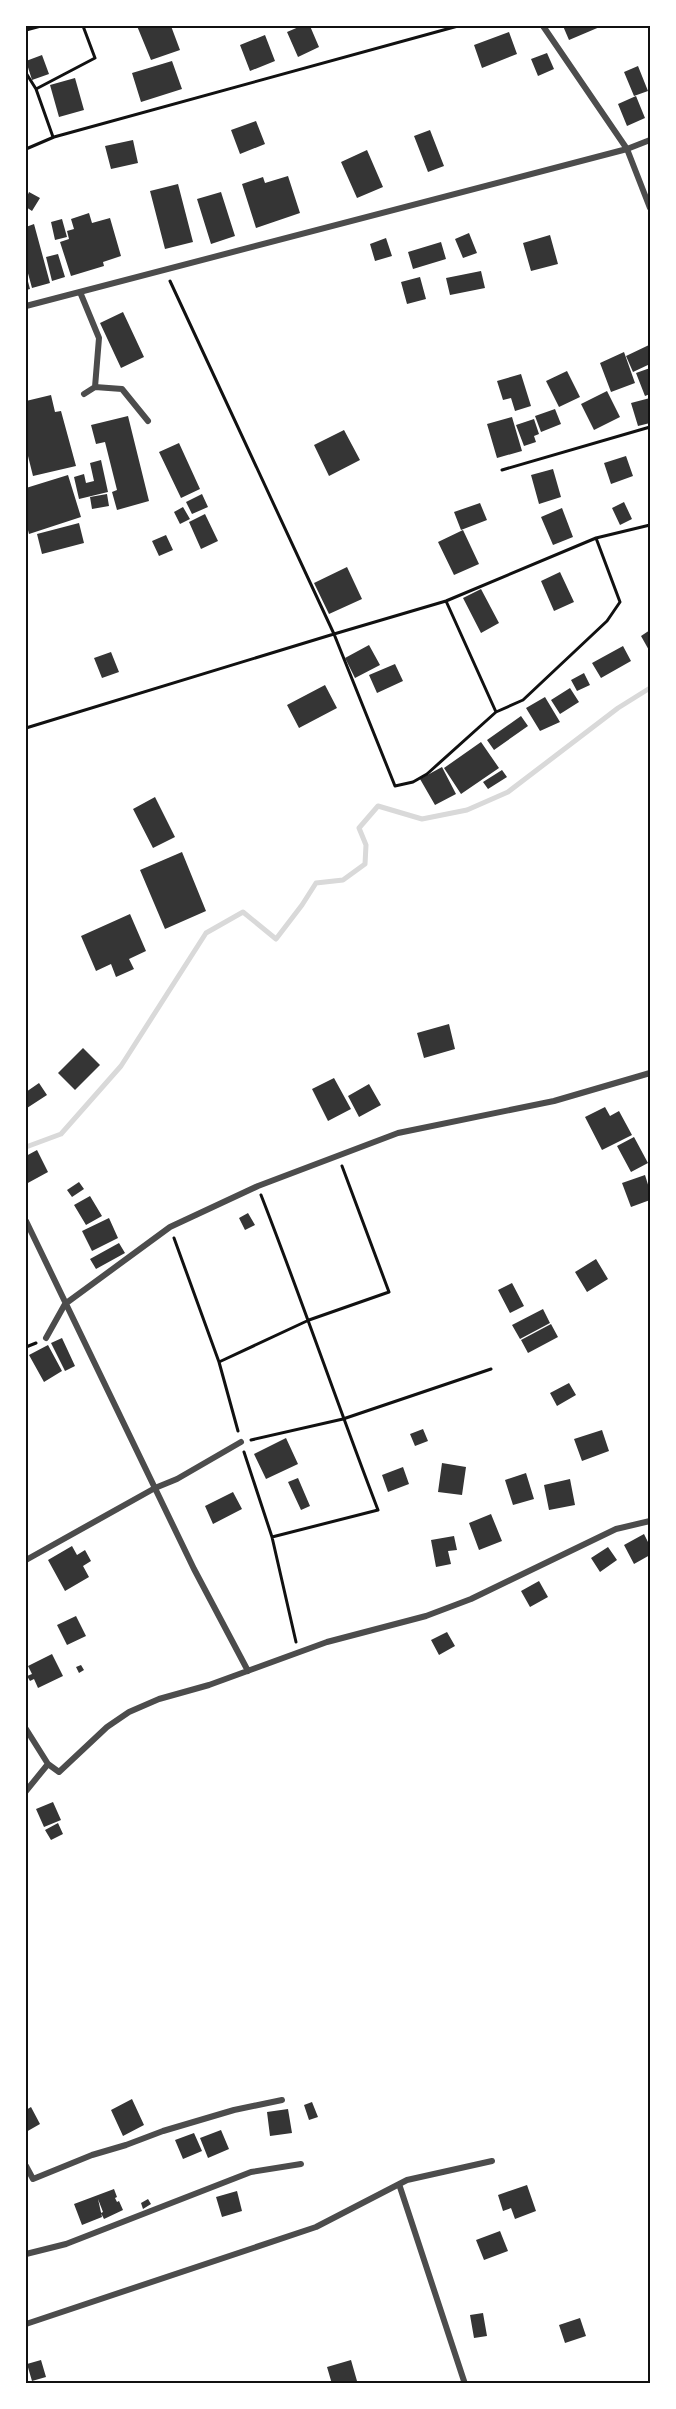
<svg xmlns="http://www.w3.org/2000/svg" width="676" height="2409" viewBox="0 0 676 2409" font-family="'PT Serif',serif">
  <rect width="100%" height="100%" fill="#fff"/>
  <g fill="none" stroke-linecap="round" stroke-linejoin="round">
    <path stroke="#d9d9d9" stroke-width="5" d="M26,1147L61,1134L121,1066L206,933L243,912L276,939L302,905L316,883L343,880L365,864L366,845L359,828L378,806L422,819L467,810L508,792L618,708L650,688"/>
  </g>
  <path fill="#353535" d="M137,26H171L180,50L151,60Z
    M301,26H310L319,47L298,57L287,32Z
    M563,26H602L569,40Z
    M509,32L517,54L482,68L474,45Z
    M265,35L275,61L250,71L240,45Z
    M547,53L554,69L538,76L531,59Z
    M42,55L49,74L32,80L26,61Z
    M172,61L182,89L141,102L132,73Z
    M638,66L648,91L634,96L624,72Z
    M75,78L84,110L59,117L50,85Z
    M636,96L645,118L627,126L618,104Z
    M256,121L265,144L240,154L231,130Z
    M430,130L444,166L428,172L414,136Z
    M133,140L138,163L111,169L105,146Z
    M367,150L383,187L357,198L341,162Z
    M288,176L300,213L256,228L242,184L263,177L265,183Z
    M178,184L193,242L165,249L150,191Z
    M29,192L40,198L32,211L26,207V199Z
    M221,192L235,236L211,244L197,199Z
    M89,213L92,223L110,218L121,256L103,262L104,266L71,276L60,242L69,239L67,231L74,229L71,219Z
    M62,219L67,237L55,240L51,222Z
    M34,224L50,283L32,288L26,266V227Z
    M469,233L477,253L463,258L455,239Z
    M550,235L558,264L531,271L523,243Z
    M386,238L392,256L375,261L370,244Z
    M441,242L446,259L413,269L408,252Z
    M58,254L65,277L52,281L46,257Z
    M481,271L485,288L450,295L446,278Z
    M26,274L30,289L26,290Z
    M420,277L426,299L407,304L401,282Z
    M123,312L144,357L121,368L100,323Z
    M649,345L650,364L633,372L626,356Z
    M624,352L635,383L611,392L600,363Z
    M650,368V394L645,396L636,373Z
    M567,371L580,397L559,407L546,381Z
    M521,374L531,406L515,411L511,398L503,400L497,381Z
    M607,391L620,417L594,430L581,404Z
    M51,395L55,412L61,411L76,466L33,476L28,456L26,457V401Z
    M650,398V423L638,426L631,403Z
    M555,409L561,424L541,432L535,416Z
    M128,416L149,501L117,510L112,492L117,490L105,442L96,444L91,425Z
    M512,417L522,451L497,458L487,424Z
    M534,419L539,434L534,436L536,442L524,446L516,425Z
    M344,430L360,460L329,476L314,445Z
    M179,443L200,489L181,498L159,452Z
    M626,456L633,476L611,484L604,463Z
    M101,460L108,492L79,499L74,477L84,474L86,483L94,481L90,463Z
    M553,469L561,497L539,504L531,475Z
    M68,475L81,517L29,534L26,522V488Z
    M107,494L109,506L92,509L90,497Z
    M202,494L208,507L192,514L186,502Z
    M624,502L632,519L620,525L612,508Z
    M480,503L487,520L461,530L454,512Z
    M183,507L190,519L180,524L174,512Z
    M562,508L573,537L553,545L541,517Z
    M205,514L218,541L201,549L189,522Z
    M79,523L84,543L42,554L37,534Z
    M463,530L479,564L454,575L438,542Z
    M166,535L173,550L159,556L152,541Z
    M347,567L362,599L329,614L314,583Z
    M560,572L574,602L554,611L541,581Z
    M481,589L499,623L481,633L463,598Z
    M650,630V652L641,636Z
    M369,645L380,665L355,678L345,658Z
    M623,646L631,661L601,678L592,663Z
    M111,652L119,672L102,678L94,658Z
    M395,664L403,681L377,693L369,675Z
    M584,673L590,685L577,691L571,680Z
    M325,685L337,708L299,728L287,705Z
    M570,688L579,702L560,714L551,700Z
    M545,697L560,722L540,731L526,708Z
    M521,716L528,726L494,750L487,740Z
    M481,742L499,768L461,794L444,768Z
    M442,767L456,794L435,805L420,779Z
    M502,770L507,777L488,789L483,782Z
    M155,797L175,837L153,848L133,809Z
    M182,852L206,911L165,929L140,870Z
    M130,914L146,951L129,959L134,969L116,977L111,964L96,971L81,936Z
    M449,1024L455,1049L424,1058L417,1033Z
    M83,1048L100,1065L75,1090L58,1073Z
    M334,1078L351,1109L328,1121L312,1089Z
    M39,1083L47,1095L27,1108L26,1092Z
    M369,1084L381,1105L359,1117L348,1096Z
    M605,1107L610,1116L619,1111L632,1135L602,1150L585,1117Z
    M634,1137L648,1163L631,1172L617,1146Z
    M37,1150L48,1172L26,1184V1156Z
    M645,1175L650,1191V1200L631,1207L622,1183Z
    M79,1182L84,1189L72,1197L67,1190Z
    M90,1196L102,1216L86,1225L74,1205Z
    M248,1213L255,1225L245,1230L239,1218Z
    M109,1218L118,1238L92,1251L82,1231Z
    M119,1243L125,1253L96,1269L90,1259Z
    M596,1259L608,1279L587,1292L575,1272Z
    M512,1283L524,1306L510,1313L498,1290Z
    M543,1309L550,1323L520,1339L512,1325Z
    M551,1324L558,1337L528,1353L521,1340Z
    M62,1338L75,1366L65,1371L51,1343Z
    M48,1345L62,1371L44,1382L29,1355Z
    M569,1383L576,1395L557,1406L550,1393Z
    M423,1429L428,1441L415,1446L410,1434Z
    M602,1430L609,1451L582,1461L574,1439Z
    M286,1438L298,1464L266,1479L254,1454Z
    M442,1463L466,1467L462,1495L438,1492Z
    M403,1467L409,1484L388,1492L382,1475Z
    M526,1473L534,1499L513,1505L505,1480Z
    M298,1478L310,1506L301,1510L288,1482Z
    M570,1479L575,1505L549,1510L544,1485Z
    M233,1492L242,1509L213,1524L205,1506Z
    M491,1514L502,1541L479,1550L469,1523Z
    M644,1534L650,1546V1555L634,1564L624,1545Z
    M454,1536L457,1550L448,1551L451,1564L436,1567L431,1540Z
    M72,1546L77,1555L85,1550L91,1561L83,1566L89,1577L65,1591L48,1560Z
    M608,1547L617,1560L600,1572L591,1558Z
    M539,1581L548,1597L530,1607L521,1591Z
    M76,1616L86,1636L67,1645L57,1625Z
    M447,1632L455,1646L439,1655L431,1640Z
    M52,1654L63,1676L38,1688L34,1679L30,1681L27,1676L32,1674L28,1666Z
    M81,1665L84,1670L79,1673L76,1667Z
    M53,1802L61,1820L44,1827L36,1809Z
    M58,1823L63,1834L51,1840L45,1830Z
    M132,2099L144,2125L123,2136L111,2110Z
    M312,2102L318,2117L309,2120L304,2105Z
    M31,2107L40,2124L26,2132V2110Z
    M288,2109L292,2133L270,2136L267,2112Z
    M221,2130L229,2149L208,2158L200,2138Z
    M194,2133L202,2151L183,2159L175,2140Z
    M527,2185L536,2211L515,2219L511,2208L503,2211L498,2195Z
    M114,2189L117,2197L115,2198L117,2202L119,2201L123,2210L104,2219L101,2213L103,2212L98,2199L102,2217L82,2225L74,2204Z
    M237,2191L242,2211L222,2217L216,2197Z
    M148,2199L151,2204L143,2209L141,2203Z
    M500,2231L508,2251L484,2260L476,2240Z
    M483,2313L487,2336L474,2338L470,2315Z
    M580,2318L586,2336L565,2343L559,2325Z
    M41,2360L46,2377L32,2381L27,2364Z
    M351,2360L357,2381L347,2384H332L327,2367Z"/>
  <g fill="none" stroke-linecap="round" stroke-linejoin="round">
    <path stroke="#111" stroke-width="3" d="M26,30L41,26
      M26,73L36,89L53,137
      M36,89L95,58L83,26
      M26,149L54,137L458,26
      M502,470L650,427
      M596,538L620,602L607,621L523,700L496,712L427,774L413,782L395,786L334,634L446,601L596,538L650,525
      M446,601L496,712
      M26,728L334,634L170,281
      M261,1195C302,1300 338,1406 378,1510L272,1537
      M174,1238L219,1362L238,1431
      M26,1347L36,1343
      M219,1362L309,1320L389,1292L342,1166
      M251,1440L343,1419L491,1369
      M244,1452L272,1537L296,1642"/>
    <path stroke="#4c4c4c" stroke-width="6" d="M543,26L627,149L650,208
      M80,292L99,338L95,387L84,394
      M26,306L627,149L650,140
      M95,387L122,389L148,421
      M26,1221L194,1569L248,1671
      M46,1338L65,1304L170,1227L258,1186L398,1133L554,1101L650,1073
      M26,1560L155,1488L177,1479L241,1442
      M26,1729L48,1764
      M26,1791L48,1764L59,1772L107,1727L129,1712L159,1699L209,1685L327,1642L426,1616L471,1599L616,1529L650,1521
      M26,2166L33,2179L92,2155L126,2145L163,2131L234,2110L282,2100
      M399,2184L465,2384
      M26,2254L66,2244L251,2172L301,2164
      M26,2324L316,2227L407,2180L492,2161"/>
  </g>
  <rect width="676" height="2409" fill="none" stroke="#ffffff" stroke-width="54"/>
  <rect x="27" y="27" width="622" height="2355" fill="none" stroke="#111" stroke-width="2"/>
</svg>
